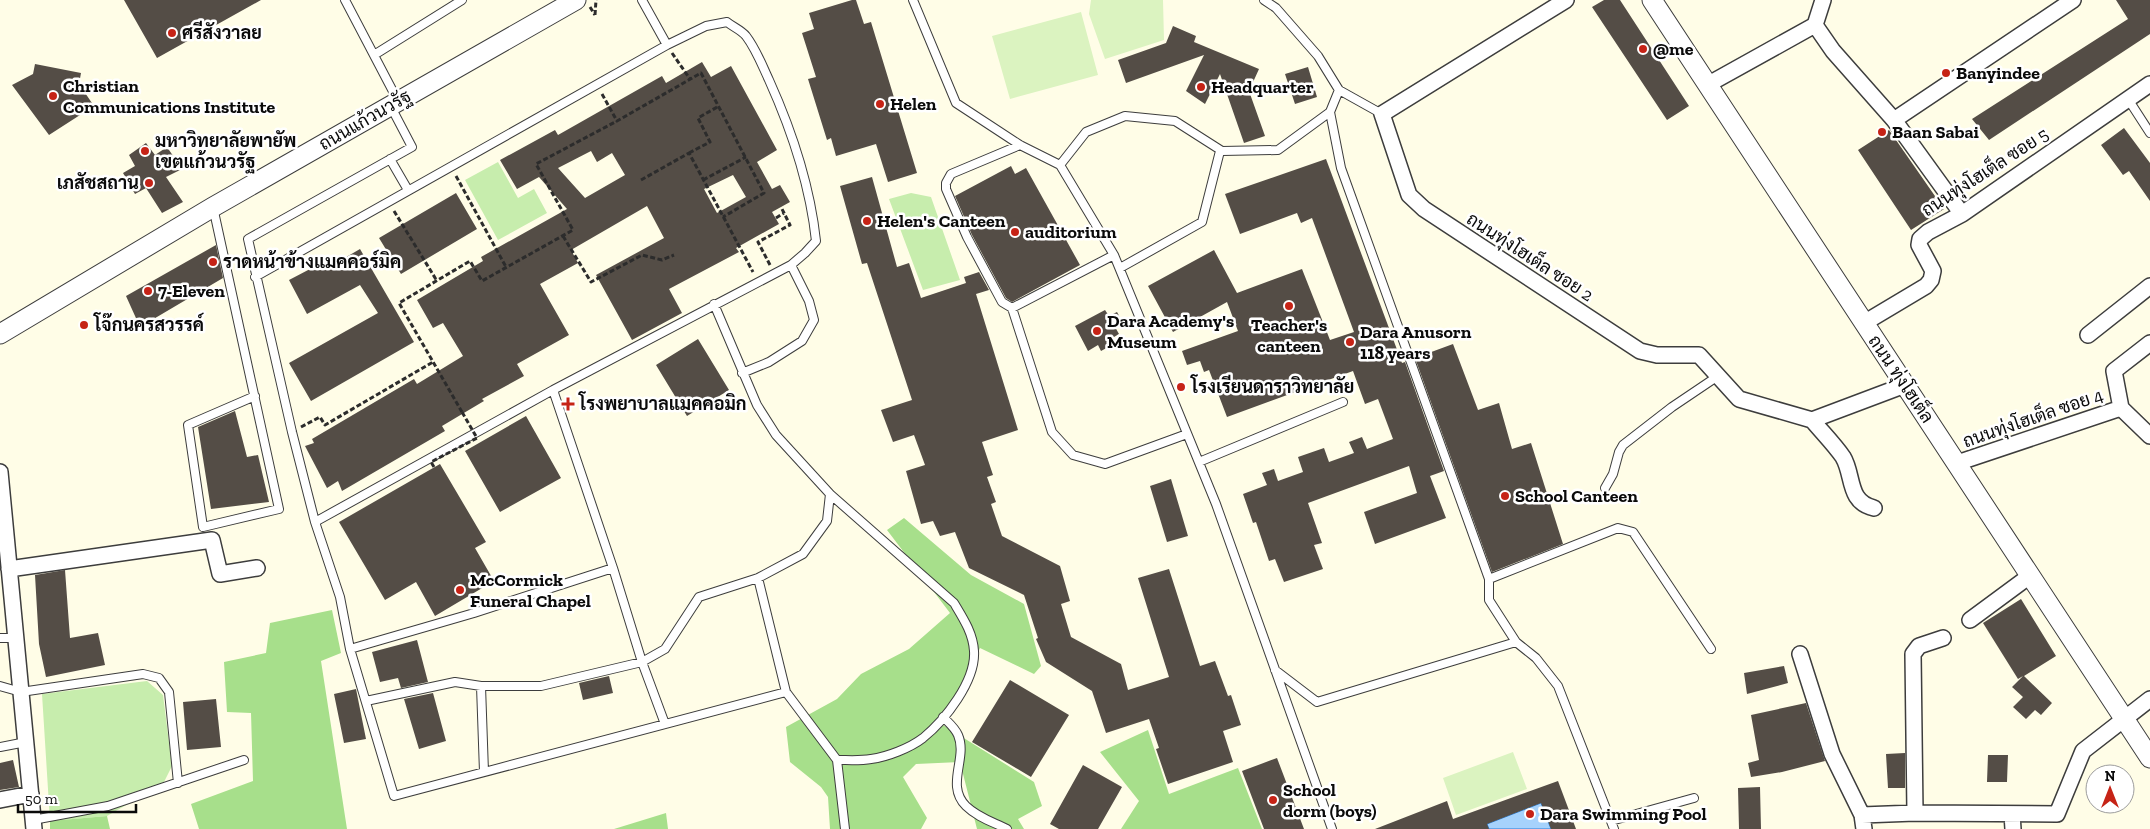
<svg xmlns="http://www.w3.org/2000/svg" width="2150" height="829" viewBox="0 0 2150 829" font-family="'Zilla Slab',Sarabun,serif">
  <rect width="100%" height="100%" fill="#fffde7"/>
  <path fill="#c7edad" d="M498,162L518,198L534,189L547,213L498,240L465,180Z
    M911,193L931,197L960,280L923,290L889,199Z
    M147,681L163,695L172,766L163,784L107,816L50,821L42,694Z"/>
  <path fill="#a7df8b" d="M904,518L971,575L1024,604L1041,666L1034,674L980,648L943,725L1034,782L1042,806L1018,819L1024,829H977L960,762L916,764L903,777L927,818L921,829H830L828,797L821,787L790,762L786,727L837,699L861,674L909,649L950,613L887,530Z
    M332,610L341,653L321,661L347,829H199L191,804L253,781L251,713L227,712L224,662L266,653L270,623Z
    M1148,730L1169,794L1238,768L1262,829H1121L1139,801L1100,752Z
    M666,813L668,829H614Z
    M107,816L110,829H50V821Z"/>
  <path fill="#dbf3c0" d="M1091,0H1163L1164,40L1105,59L1089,14Z
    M1081,12L1098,75L1010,99L992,36Z
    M1513,752L1527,789L1456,815L1443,778Z"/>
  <path fill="#a6d2fc" stroke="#267dda" d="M1541,803L1551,829H1489L1487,824Z"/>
  <path fill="#544d46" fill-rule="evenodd" d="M124,0H261L157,58Z
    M852,0H856L864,24L871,22L917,173L888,182L876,144L836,156L831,138L827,140L808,79L816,77L802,33L814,29L809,13Z
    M1604,0H1620L1689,106L1667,120L1592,7Z
    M2116,0H2150V34L1989,140L1972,119L2128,19Z
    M1173,26L1196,36L1194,42L1259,69L1249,91L1265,136L1244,143L1220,74L1205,104L1186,91L1204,55L1126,83L1118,60L1166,43Z
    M702,62L711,77L731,66L777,150L757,162L772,189L780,185L790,202L772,212L779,224L736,248L739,252L669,289L682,313L632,340L596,275L664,238L647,206L571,250L578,263L540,284L569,335L517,364L524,376L482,399L484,401L442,426L445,431L342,491L338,481L327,488L305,446L314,443L312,439L414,379L417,384L463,356L443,323L433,328L417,300L483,261L481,257L567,209L539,177L517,189L500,160L555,130L558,135L662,76L666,83ZM591,151L597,162L612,153L625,175L585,198L558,168ZM733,175L746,197L717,213L704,189Z
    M35,64L81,73L79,84L94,106L49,135L12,85L33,74Z
    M1308,67L1317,97L1295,104L1285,74Z
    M2124,128L2150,163V201L2129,171L2123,175L2101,145Z
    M1889,130L1944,209L1911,230L1858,150Z
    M146,143L155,155L167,147L182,169L166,177L183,202L162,213L146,188L135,194L123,173L135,166L129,155Z
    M1326,159L1402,363L1405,362L1444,471L1430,476L1446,518L1375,544L1364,512L1417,493L1409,466L1308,503L1322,543L1314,545L1323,569L1284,582L1275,559L1269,561L1256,522L1253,523L1243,494L1267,485L1262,473L1274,469L1278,481L1303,472L1298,457L1324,448L1329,462L1354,453L1349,442L1362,437L1367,449L1393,439L1378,399L1365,404L1353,371L1227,417L1209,370L1204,372L1200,361L1187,365L1182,351L1238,331L1227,302L1173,332L1148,286L1214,250L1237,293L1302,269L1330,340L1354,332L1312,218L1301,223L1297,213L1240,234L1225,194Z
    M1011,166L1015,174L1026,168L1080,265L1012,302L1006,298L972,235L955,196Z
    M872,177L897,267L909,263L921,298L966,283L964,277L979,272L989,290L976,294L1018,430L982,442L993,475L987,477L996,502L991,504L1002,536L1060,566L1070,601L1061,604L1071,637L1121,664L1128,690L1169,677L1138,578L1169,569L1200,666L1215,661L1228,696L1231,695L1241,725L1223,731L1233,762L1168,784L1156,749L1159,748L1149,719L1106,733L1092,691L1046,662L1036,639L1038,638L1024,595L969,568L955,532L940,536L933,521L921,524L906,471L925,465L914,435L893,442L881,410L912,400L867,263L862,264L840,186Z
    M456,193L477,229L401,274L379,238Z
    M216,245L223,278L140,327L126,296Z
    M360,249L414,342L311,401L289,363L378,313L360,285L307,314L289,280L333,257L336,263Z
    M1105,310L1109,316L1117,312L1123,323L1115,327L1119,334L1109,340L1112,345L1101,351L1098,345L1088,351L1075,326Z
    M698,339L729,390L687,416L656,365Z
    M1453,344L1478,410L1499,403L1512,449L1531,443L1563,544L1492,572L1415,358Z
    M235,411L247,457L258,455L269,502L211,509L198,427Z
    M526,416L561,478L500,512L465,451Z
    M440,464L486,542L475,548L494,581L435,616L416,582L385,600L339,522Z
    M1171,479L1188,536L1167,542L1150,486Z
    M65,570L70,638L98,633L105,665L46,677L39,644L35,575Z
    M2021,599L2056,656L2024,676L2052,703L2041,715L2035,710L2026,719L2013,707L2023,697L2012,687L2023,676L2018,679L1983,623Z
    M417,640L428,682L401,688L398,678L380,682L372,652Z
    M1784,666L1788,683L1747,694L1744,673Z
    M609,676L613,693L583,700L579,683Z
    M1010,680L1069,715L1031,777L972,742Z
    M356,689L366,739L344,743L334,694Z
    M433,693L446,741L419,749L404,699Z
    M216,699L221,747L187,750L183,702Z
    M1806,703L1825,761L1782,772L1751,777L1748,763L1759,760L1751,715Z
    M1905,753V788H1888L1886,754Z
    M1988,755H2008L2007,782H1987Z
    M1277,758L1304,829H1264L1242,771Z
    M13,760L19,787L0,790V763Z
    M1083,765L1122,787L1098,829H1059L1050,824Z
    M1558,781L1576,829H1551L1541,803L1487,824L1489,829H1375L1447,801L1453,819Z
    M1760,787L1761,829H1739L1738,788Z"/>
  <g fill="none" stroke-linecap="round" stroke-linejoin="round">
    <g stroke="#3d3d3d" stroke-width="10">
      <path id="service" d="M345,0L398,101
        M642,0L667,45
        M913,0L956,103L1020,145L1060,165L1114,255L1216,504L1332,829
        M1264,0L1276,8L1318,56L1339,90L1382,114
        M374,55L462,0
        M2128,99L2150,133
        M390,105L412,147L248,239L292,432L315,522L340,597L350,649L394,796L786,692
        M1330,112L1341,168L1489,579V600L1516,642L1536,658L1558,686L1614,829
        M1020,145L951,174L946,183V189L967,237L1002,302L1012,308L1114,255
        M390,159L408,190
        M1060,165L1086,132L1125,116L1175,121L1222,151L1278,150L1330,112L1339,90
        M213,207L279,509L203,527L188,425L255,396
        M1120,268L1202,222L1220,151
        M255,277L667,45L706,26L727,22C733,27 741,30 746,36C756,49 762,65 769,80C792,131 810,185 816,241L805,253L791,265L553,390L315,522
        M1012,308L1052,432L1073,455L1105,464L1187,434
        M742,373L769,362L802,341L814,320L809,301L791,265
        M553,390L613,568L642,662L665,724
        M1199,462L1343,402
        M1605,488L1613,474L1619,452L1623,445L1672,407L1718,376
        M830,494L954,603C963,618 973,633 974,651C976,681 945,720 923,738C910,748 887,757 871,759C860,761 848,760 837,760
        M758,578L786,692L837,760L845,829
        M1489,579L1618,528L1633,532L1711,649
        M0,638H16
        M350,649L474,613L613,568
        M1275,670L1317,702L1516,642
        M0,686L21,692L143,674L159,678L169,692L178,783
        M481,686L484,772
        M366,701L455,682L481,686H541L642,662L665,649L699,597L758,578L803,554L827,521L830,494L776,435L757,405L714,304
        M943,717C949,723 955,728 958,735C968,758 945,785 966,806C977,817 993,822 1007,829
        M0,747L26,742
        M33,820L108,806L244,760
        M1611,821L1694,798"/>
    </g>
    <g stroke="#3d3d3d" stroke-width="18">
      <path id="minor" d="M1566,0L1382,114L1409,195L1424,209L1640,351L1657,355H1699L1739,399L1812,420L1905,385
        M1815,25L1833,51L1894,120L1962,214
        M1707,85L1815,25L1823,0
        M1894,120L2073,0
        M1864,323L1926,286L1931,280L1933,271L1919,245L1920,239L1928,232L1962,214L2150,84
        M2088,335L2150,286
        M2150,343L2114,371L2121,408L2150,436
        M1812,420C1822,432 1834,444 1843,457C1854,475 1847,502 1874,508
        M1957,463L2121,408
        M0,472L34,829
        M9,569L212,540L220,574L257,568
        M1970,620L2031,575
        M1800,654L1832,754L1862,815L1864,829
        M0,800L31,794
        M1915,813L1913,654L1919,646L1943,638
        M2012,814L2013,829
        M1862,815L1915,813L2057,814L2083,751L2150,699"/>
    </g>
    <g stroke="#3d3d3d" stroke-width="21">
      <path id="tertiary" d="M1652,0L2150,758
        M0,334L213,207L576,0"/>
    </g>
    <path stroke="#2c2c2c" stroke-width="3" stroke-dasharray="5 2.5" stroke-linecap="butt" d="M590,7L595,15
      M595,15L596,0
      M672,53L690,79
      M602,94L617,121L701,73L764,193L723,217
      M689,153L710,142L698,118L719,106
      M456,176L506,267
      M641,180L689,153L753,272
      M703,180L746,157
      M394,211L437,281
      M776,218L784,213
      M563,236L591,282L642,255L662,260L674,255
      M770,265L758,242L790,225L781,207
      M462,412L399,303L470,261L482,281L573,230L536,164L617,121
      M301,427L320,417L325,425L433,362"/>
    <use href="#service" stroke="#fff" stroke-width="8"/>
    <use href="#minor" stroke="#fff" stroke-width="15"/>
    <use href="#tertiary" stroke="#fff" stroke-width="19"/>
    <path stroke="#2c2c2c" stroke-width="3" stroke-dasharray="5 2.5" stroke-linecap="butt" d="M434,467L431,462L477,438L462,412"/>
  </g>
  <g fill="#c62316" stroke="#fff" stroke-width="2">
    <circle cx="172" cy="33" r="5"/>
    <circle cx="1643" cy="49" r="5"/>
    <circle cx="1946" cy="73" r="5"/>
    <circle cx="1201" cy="87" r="5"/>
    <circle cx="53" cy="96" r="5"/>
    <circle cx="880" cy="104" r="5"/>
    <circle cx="1882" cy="132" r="5"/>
    <circle cx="145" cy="151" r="5"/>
    <circle cx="149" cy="183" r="5"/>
    <circle cx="867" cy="221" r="5"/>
    <circle cx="1015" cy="232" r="5"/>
    <circle cx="213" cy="262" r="5"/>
    <circle cx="148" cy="291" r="5"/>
    <circle cx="1289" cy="306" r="5"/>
    <circle cx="84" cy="325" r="5"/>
    <circle cx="1097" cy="331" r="5"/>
    <circle cx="1350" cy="342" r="5"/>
    <circle cx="1181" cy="387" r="5"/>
    <path d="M565.5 396.5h5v5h5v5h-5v5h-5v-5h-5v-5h5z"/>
    <circle cx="1505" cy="496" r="5"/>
    <circle cx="460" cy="590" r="5"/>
    <circle cx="1273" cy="800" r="5"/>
    <circle cx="1530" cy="814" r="5"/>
  </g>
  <g text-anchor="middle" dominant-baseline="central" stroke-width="5" stroke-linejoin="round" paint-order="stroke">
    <g font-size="18" font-weight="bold" fill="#0a0a0a" stroke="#fff" text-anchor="start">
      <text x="182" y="33">ศรีสังวาลย</text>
      <text x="1653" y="49">@me</text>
      <text x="1956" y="73">Banyindee</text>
      <text x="63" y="86">Christian<tspan x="63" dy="21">Communications Institute</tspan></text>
      <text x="1211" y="87">Headquarter</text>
      <text x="890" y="104">Helen</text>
      <text x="1892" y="132">Baan Sabai</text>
      <text x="155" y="141">มหาวิทยาลัยพายัพ<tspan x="155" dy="21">เขตแก้วนวรัฐ</tspan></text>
      <text x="139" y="183" text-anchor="end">เภสัชสถาน</text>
      <text x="877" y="221">Helen's Canteen</text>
      <text x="1025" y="232">auditorium</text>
      <text x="223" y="262">ราดหน้าข้างแมคคอร์มิค</text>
      <text x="158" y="291">7-Eleven</text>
      <text x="1107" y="321">Dara Academy's<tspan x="1107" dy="21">Museum</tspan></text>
      <text x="94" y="325">โจ๊กนครสวรรค์</text>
      <text x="1289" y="325" text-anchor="middle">Teacher's<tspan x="1289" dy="21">canteen</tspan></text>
      <text x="1360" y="332">Dara Anusorn<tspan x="1360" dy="21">118 years</tspan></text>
      <text x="1191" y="387">โรงเรียนดาราวิทยาลัย</text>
      <text x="579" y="404">โรงพยาบาลแมคคอมิก</text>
      <text x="1515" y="496">School Canteen</text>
      <text x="470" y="580">McCormick<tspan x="470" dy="21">Funeral Chapel</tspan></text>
      <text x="1283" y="790">School<tspan x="1283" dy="21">dorm (boys)</tspan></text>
      <text x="1540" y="814">Dara Swimming Pool</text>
    </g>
    <g font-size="18" fill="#0a0a0a" stroke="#fff">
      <text transform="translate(365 120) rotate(-30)">ถนนแก้วนวรัฐ</text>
      <text transform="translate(1985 172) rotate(-33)">ถนนทุ่งโฮเต็ล ซอย 5</text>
      <text transform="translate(1530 257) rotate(33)">ถนนทุ่งโฮเต็ล ซอย 2</text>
      <text transform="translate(1901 379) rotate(56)">ถนน ทุ่งโฮเต็ล</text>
      <text transform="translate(2033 418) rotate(-19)">ถนนทุ่งโฮเต็ล ซอย 4</text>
    </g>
  </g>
  <g transform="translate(2110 789)"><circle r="24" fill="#ffffff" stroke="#9d9d9d"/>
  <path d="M0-4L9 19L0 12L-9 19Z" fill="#c62316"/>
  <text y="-8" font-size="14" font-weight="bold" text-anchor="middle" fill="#0a0a0a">N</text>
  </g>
  <path d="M18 804v8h118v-8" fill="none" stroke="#0a0a0a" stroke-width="2.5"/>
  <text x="25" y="804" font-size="15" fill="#0a0a0a" stroke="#ffffff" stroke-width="4" paint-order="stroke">50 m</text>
</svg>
